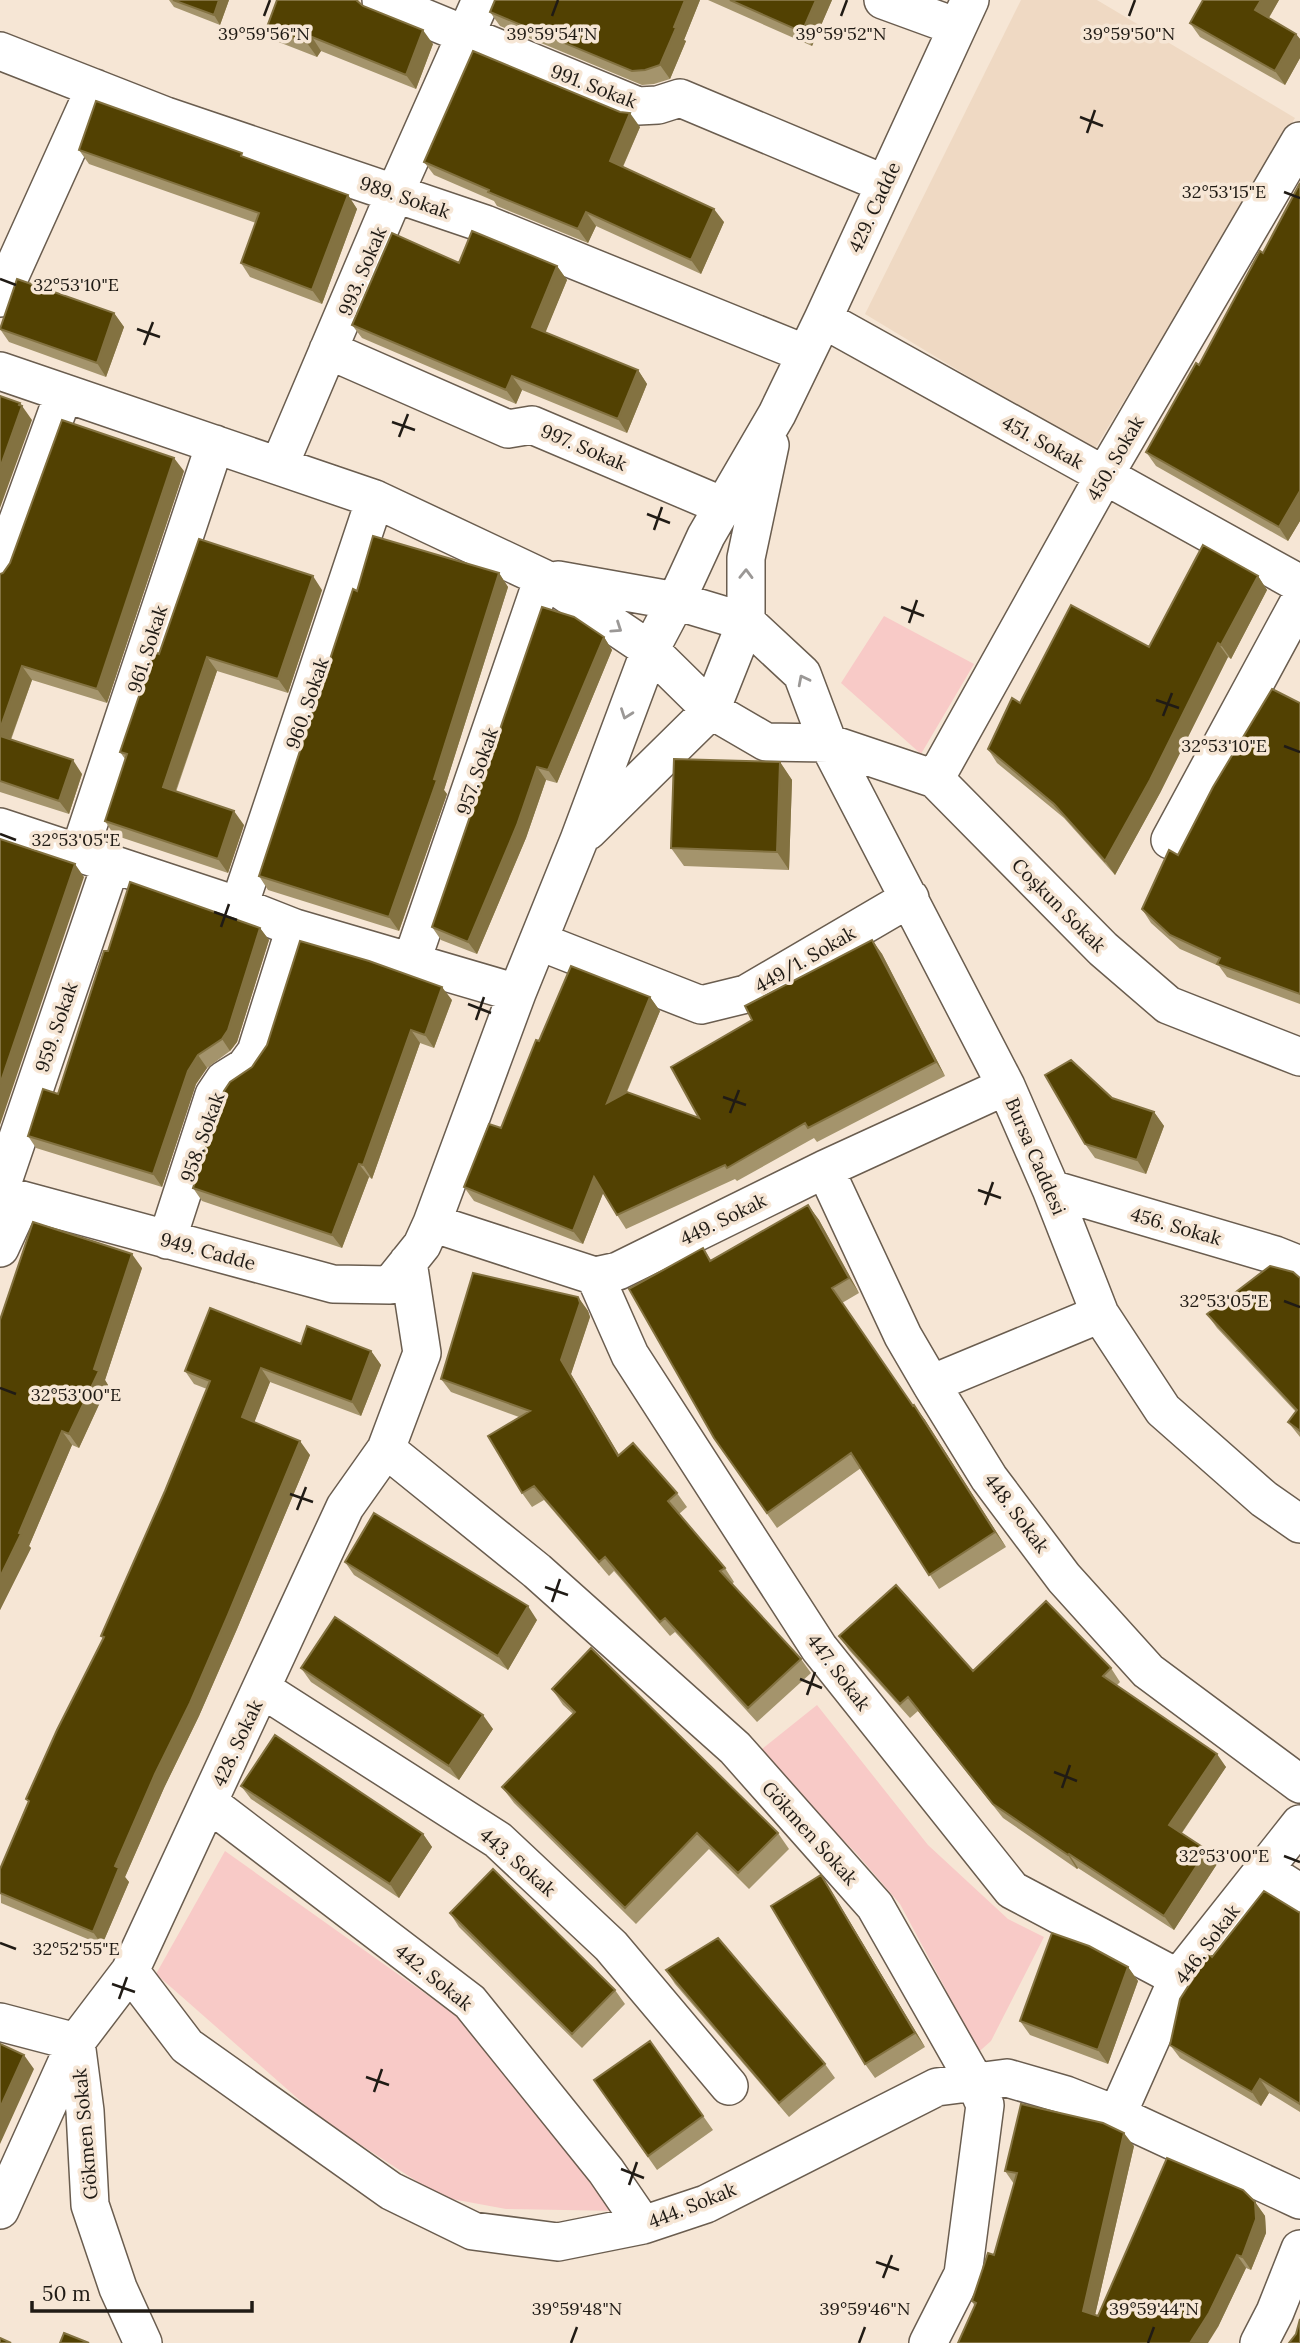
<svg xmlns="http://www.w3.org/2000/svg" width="1300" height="2343" viewBox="0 0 1300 2343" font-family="Lora,serif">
  <rect width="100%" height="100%" fill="#f6e6d5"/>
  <path fill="#efd9c3" d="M1021,0H1097L1295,118L1093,452L865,314Z"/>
  <path fill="#f8cac7" d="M884,616L974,664L921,754L841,683Z
    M817,1705L928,1845L1008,1919L1044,1937L991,2041L973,2057L945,1988L900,1904L856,1853L757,1753Z
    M225,1851L475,2029L620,2211L506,2209L441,2197L321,2119L156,1974Z"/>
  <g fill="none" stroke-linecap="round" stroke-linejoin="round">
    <g stroke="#6a5d4f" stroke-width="40">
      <path id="minor" d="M381,0L638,106L658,105L680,98L885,184
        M883,0L957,27
        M0,51L166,116L485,224L806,354
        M0,298L95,88
        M823,319L1300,584
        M328,350L508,429L532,425L723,506
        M0,371L375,499L543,578L650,650L711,710L766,742L828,743L935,779L1103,949L1168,1005L1300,1057
        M279,466L395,193L481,0
        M0,570L64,393
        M558,580L676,601L746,622L802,674L828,743L1006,1086L1051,1189L1100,1314L1163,1410L1264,1499L1300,1524
        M935,779L1104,476L1300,141
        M0,827L239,906L295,928L517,993
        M588,831L711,710L746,622V558L770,445
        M1170,840L1300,600
        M79,853L215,444
        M239,906L375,499
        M538,941L701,1005L746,994L910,898
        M411,963L543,578
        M825,1169L903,1336L931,1384L989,1478L1064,1578L1148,1671L1300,1784
        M1051,1189L1275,1255L1300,1265
        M0,1190L111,864
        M0,1194L333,1284L390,1285L422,1245L432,1223L517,993L579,840L650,650L676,601L706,536L777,414L823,319L970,0
        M432,1223L595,1276L618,1271L825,1169L1006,1086
        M167,1240L214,1095L224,1080L245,1067L256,1052L295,928
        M0,1248L21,1202
        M595,1276L630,1355L819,1648L1012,1890L1178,1978
        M931,1384L1100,1314
        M386,1449L537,1571L735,1748L875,1906L975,2082L985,2105L963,2274L928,2343
        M262,1689L498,1840L611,1946L729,2086
        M209,1803L470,2002L606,2171L643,2225
        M1264,1870L1300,1893
        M130,1971L187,2046L391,2191L473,2231L558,2242L643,2225L706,2204L937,2087L1007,2078L1066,2095L1117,2115L1300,2200
        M0,2022L76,2042L85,2111L90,2205L118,2288L143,2343
        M1117,2115L1178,1978L1300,1824
        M0,2210L76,2042L130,1971L345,1507L386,1449L422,1353L408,1262
        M1259,2343L1275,2312L1300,2249"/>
    </g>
    <use href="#minor" stroke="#fff" stroke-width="37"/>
  </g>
  <path fill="#a4946c" d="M169,0H229L220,25L174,7Z
    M277,0H358L363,6L433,44L416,89L321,51L317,57L276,41L267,27Z
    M495,0H700L684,40L686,41L670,79L654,84L642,85L500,26L490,12Z
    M708,0H832L812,46Z
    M1203,0H1279L1269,18L1296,34L1300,39V58L1285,85L1200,37L1190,23Z
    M640,127L623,167L724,222L701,274L596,226L588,243L497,206L494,201L434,175L424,162Z
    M79,150L245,157L348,195L357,209L322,304L250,277L241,263L256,223L89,164Z
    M1300,183V521L1288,541L1156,466L1146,452L1199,365L1263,253Z
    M459,263L557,266L567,280L545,332L638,370L647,384L627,433L522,390L516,404L362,338L352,325Z
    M114,313L124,327L106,377L9,342L0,329V327Z
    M184,471L107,703L32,680L11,740L82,774L69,814L0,792V574Z
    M499,573L508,587L444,790L447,794L399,931L268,890L259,876L357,591Z
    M1258,576L1267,590L1231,659L1228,657L1160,793L1115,875L1064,818L997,763L988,749L1020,703L1149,647Z
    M322,590L288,693L217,671L176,792L244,825L228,873L114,835L105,821L125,759L120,752L159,654Z
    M604,637L612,650L557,783L546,780L526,838L477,954L441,940L432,927Z
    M1300,703V1004L1227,977L1219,966L1180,949L1151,923L1142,909L1178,855Z
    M780,762L792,780L789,870L684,866L671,848Z
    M260,928L269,940L237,1042L230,1051L207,1068L196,1084L162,1187L36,1148L28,1136Z
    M872,940L882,954L945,1076L817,1142L814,1138L737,1181L735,1179L626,1229L603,1193L583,1244L474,1201L464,1187L501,1128L539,1041L650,997L660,1011L627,1092L699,1118L752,1020Z
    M452,1000L434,1048L420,1043L372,1179L369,1177L342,1248L202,1201L193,1188Z
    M1112,1098L1154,1112L1164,1126L1146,1174L1095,1158L1085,1144Z
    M808,1205L819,1220L859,1293L842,1303L913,1406L925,1420L1006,1547L939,1589L861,1468L777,1528L714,1438L703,1248L711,1260Z
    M142,1268L105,1380L108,1385L79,1448L72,1445L29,1546L31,1548L0,1610V1320Z
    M1300,1278V1437L1288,1422L1296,1412L1217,1328L1207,1314Z
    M578,1297L588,1311L590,1317L571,1374L619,1455L677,1493L687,1507L679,1514L725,1568L734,1582L732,1584L801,1659L811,1673L757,1722L675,1632L670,1636L614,1571L609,1576L544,1500L532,1507L522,1493L519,1417L451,1392L441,1379Z
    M301,1344L371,1351L381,1365L361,1416L270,1382L254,1422L310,1455L237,1629L199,1716L164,1788L125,1877L129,1882L102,1945L1,1903L0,1869L28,1802L26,1799L103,1639L101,1636L165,1491L207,1389L194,1384L185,1371Z
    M345,1562L537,1620L508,1670L354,1575Z
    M839,1636L973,1671L1111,1668L1120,1682L1117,1685L1226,1767L1182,1833L1207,1850L1217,1864L1174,1930L1078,1868L1077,1869L1003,1818L918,1711L910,1718L849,1650Z
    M301,1668L493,1729L459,1780L311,1682Z
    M552,1689L778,1833L789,1849L749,1889L709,1849L636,1924L514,1803L502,1787L573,1714L563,1705Z
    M241,1786L423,1834L432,1847L399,1898L251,1799Z
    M821,1875L830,1889L925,2047L875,2078L865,2064Z
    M450,1913L615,1990L625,2004L582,2048L459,1927Z
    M1300,1913V2112L1269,2093L1261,2106L1180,2058L1170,2045L1212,1957Z
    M1128,1967L1138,1981L1108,2064L1030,2035L1020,2021Z
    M666,1970L825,2064L835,2078L789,2117L675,1984Z
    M650,2041L713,2130L657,2170L594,2080Z
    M1134,2146L1095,2315L1098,2316L1255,2202L1265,2216L1266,2233L1251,2270L1246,2268L1218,2327L974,2305L972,2301L994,2255L1014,2184L1005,2171Z"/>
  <path fill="#837241" d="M219,0H229L220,25L214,15Z
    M685,0H700L684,40L686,41L670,79L660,65Z
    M816,0H832L812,46L802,32Z
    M1261,0H1279L1265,24L1255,10Z
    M423,30L433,44L416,89L406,75Z
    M1296,34L1300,39V58L1285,85L1275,71Z
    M312,37L321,51L317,57L307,43Z
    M630,113L640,127L619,175L610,161Z
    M348,195L357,209L322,304L312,290Z
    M714,209L724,222L701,274L691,260Z
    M586,212L596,226L588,243L578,229Z
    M557,266L567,280L542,341L532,327Z
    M114,313L124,327L106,377L97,363Z
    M638,370L647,384L627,433L618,419Z
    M512,376L522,390L516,404L506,390Z
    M20,403L32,420L0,508V468Z
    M174,458L184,471L107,703L97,689Z
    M1300,491V521L1288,541L1279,527Z
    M499,573L508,587L444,790L447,794L399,931L389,917Z
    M313,576L322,590L288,693L278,679Z
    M1258,576L1267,590L1231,659L1221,645Z
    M604,637L612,650L557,783L548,770Z
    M1218,643L1228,657L1160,793L1115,875L1105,861Z
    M207,657L217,671L172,801L163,787Z
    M22,666L32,680L7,749L0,739V729Z
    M73,760L82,774L69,814L59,801Z
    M780,762L792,780L789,870L777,852Z
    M537,767L546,780L526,838L477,954L468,942Z
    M234,811L244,825L228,873L218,859Z
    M75,864L84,877L0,1125V1084Z
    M260,928L269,940L237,1042L230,1051L222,1039Z
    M872,940L882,954L945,1076L936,1062Z
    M442,987L452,1000L434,1048L425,1035Z
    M650,997L660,1011L616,1117L607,1103Z
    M411,1030L420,1043L372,1179L363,1165Z
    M198,1055L207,1068L196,1084L162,1187L153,1174L188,1071Z
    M1154,1112L1164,1126L1146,1174L1137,1160Z
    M359,1164L369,1177L342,1248L332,1235Z
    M594,1177L604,1191L583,1244L573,1231Z
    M808,1205L819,1220L859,1293L849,1278Z
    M132,1254L142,1268L105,1380L108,1385L79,1448L69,1434L94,1369Z
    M578,1297L588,1311L590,1317L571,1374L628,1470L618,1456L561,1360Z
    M371,1351L381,1365L361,1416L352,1402Z
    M261,1368L270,1382L251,1431L242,1417Z
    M914,1405L925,1420L1006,1547L995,1532Z
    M62,1431L72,1445L29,1546L31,1548L0,1610V1577Z
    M300,1441L310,1455L237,1629L199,1716L164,1788L125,1877L129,1882L102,1945L93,1932L115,1866Z
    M528,1606L537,1620L508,1670L498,1656Z
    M483,1715L493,1729L459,1780L449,1766Z
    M1217,1754L1226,1767L1178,1838L1169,1825Z
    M423,1834L432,1847L399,1898L390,1884Z
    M1207,1850L1217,1864L1174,1930L1164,1916Z
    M1069,1854L1078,1868L1077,1869L1068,1855Z
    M821,1875L830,1889L925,2047L915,2033Z
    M1128,1967L1138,1981L1108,2064L1098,2050Z
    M24,2055L34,2069L0,2144V2108Z
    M1260,2079L1269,2093L1261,2106L1252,2092Z
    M1124,2133L1134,2146L1093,2324L1083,2311Z
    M1255,2202L1265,2216L1266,2233L1251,2270L1242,2257Z
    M1237,2255L1246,2268L1218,2327L1208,2343H1190Z"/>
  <path fill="#524102" stroke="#837241" stroke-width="2" d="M173,0H219L214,15Z
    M277,0H356L363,6L423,30L406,75L312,37L307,43L267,27Z
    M495,0H685L674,27L676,28L660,65L645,70L632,71L490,12Z
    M730,0H816L802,32Z
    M1203,0H1261L1255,10L1296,34L1275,71L1190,23Z
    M473,51L620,112L630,113L610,161L714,209L691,260L586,212L578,229L488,192L489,190L424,162Z
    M96,101L242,153L241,156L348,195L312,290L241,263L259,213L79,150Z
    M1300,183V491L1279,527L1146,452L1196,363L1199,365L1260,251L1263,253Z
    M472,231L557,266L532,327L638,370L618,419L512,376L506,390L352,325L392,233L459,263Z
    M17,279L114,313L97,363L0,329Z
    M0,396L20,403L19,405L22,406L0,468Z
    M62,420L174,458L97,689L22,666L0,729V574L3,573L10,563Z
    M373,536L499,573L434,779L437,780L389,917L259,876L353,589L357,591Z
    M199,539L313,576L278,679L207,657L163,787L234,811L218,859L105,821L127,754L120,752L154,652L159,654Z
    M1203,545L1258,576L1221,645L1218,643L1150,780L1105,861L1054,804L988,749L1012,698L1020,703L1071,605L1149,647Z
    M542,607L574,617L604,637L548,770L537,767L517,825L468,942L432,927Z
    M1272,689L1300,703V994L1217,964L1220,958L1170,935L1142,909L1169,850L1178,855L1213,787Z
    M0,736L73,760L59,801L0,781Z
    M674,759L780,762L777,852L671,848Z
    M0,839L75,864L0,1084Z
    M130,882L260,928L228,1030L222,1039L198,1055L188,1071L153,1174L28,1136L43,1089L58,1094L104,951H108Z
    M872,940L936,1062L808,1128L805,1123L727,1168L725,1165L617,1215L594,1177L573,1231L464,1187L489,1124L501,1128L536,1040L539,1041L571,966L650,997L607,1103L627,1092L699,1118L671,1067L752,1020L745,1006Z
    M300,941L369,961L442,987L425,1035L411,1030L363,1165L359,1164L332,1235L193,1188L224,1091L230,1082L252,1067L267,1045Z
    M1071,1060L1112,1098L1154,1112L1137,1160L1085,1144L1045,1075Z
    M808,1205L849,1278L832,1288L913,1406L914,1405L995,1532L929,1575L851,1453L767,1513L714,1438L629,1289L703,1248L710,1261Z
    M33,1222L132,1254L94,1369L99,1371L69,1434L62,1431L19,1533L21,1534L0,1577V1320Z
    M1270,1266L1293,1272L1300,1278V1431L1288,1422L1297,1410L1207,1314Z
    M473,1273L578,1297L580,1303L561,1360L618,1456L633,1443L677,1493L668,1501L725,1568L720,1571L801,1659L748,1708L665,1618L660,1622L605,1557L599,1562L534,1486L522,1493L488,1436L530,1411L441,1379Z
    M210,1308L301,1344L307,1326L371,1351L352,1402L261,1368L242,1417L300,1441L228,1615L190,1703L155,1774L115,1866L119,1868L93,1932L0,1893V1869L29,1801L26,1799L57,1730L104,1637L101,1636L165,1491L210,1381L185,1371Z
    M374,1513L528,1606L498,1656L345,1562Z
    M896,1585L973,1671L1046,1601L1111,1668L1103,1676L1217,1754L1169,1825L1207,1850L1164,1916L1069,1854L1068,1855L993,1804L908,1697L900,1704L839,1636Z
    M335,1617L483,1715L449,1766L301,1668Z
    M591,1648L778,1833L738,1873L697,1833L625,1908L502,1787L575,1712L552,1689Z
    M275,1735L423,1834L390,1884L241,1786Z
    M493,1869L615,1990L572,2034L450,1913Z
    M821,1875L915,2033L865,2064L771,1906Z
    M1264,1891L1300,1913V2104L1260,2079L1252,2092L1170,2045L1180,1999L1209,1954L1212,1957Z
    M1052,1933L1089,1946L1128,1967L1098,2050L1020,2021Z
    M718,1938L825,2064L779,2103L666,1970Z
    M650,2041L703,2116L648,2156L594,2080Z
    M0,2044L24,2055L0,2108Z
    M1021,2104L1103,2123L1124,2133L1083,2311L1098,2316L1167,2158L1243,2190L1255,2202L1256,2219L1242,2257L1237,2255L1209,2313L1190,2343H958L976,2303L972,2301L988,2253L994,2255L1017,2173L1005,2171Z
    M1300,2319V2343H1289L1296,2334Z
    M64,2333L89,2343H60Z
    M0,2338L11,2343H0Z"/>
  <defs><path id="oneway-chevron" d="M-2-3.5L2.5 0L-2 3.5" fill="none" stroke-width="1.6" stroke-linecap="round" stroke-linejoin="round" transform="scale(1.75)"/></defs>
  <g stroke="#9b9896">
    <use href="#oneway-chevron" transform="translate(746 574) rotate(-89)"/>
    <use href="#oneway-chevron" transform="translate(617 628) rotate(34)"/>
    <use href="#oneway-chevron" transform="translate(803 680) rotate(-117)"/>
    <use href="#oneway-chevron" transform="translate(626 714) rotate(110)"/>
  </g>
  <path fill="none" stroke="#201b15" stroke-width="2.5" d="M264,16L270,0M552,16L558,0M841,16L847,0M1129,16L1135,0M1080,117L1103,126M1087,133L1095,110M1284,192L1300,198M0,279L16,285M137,329L160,337M144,345L153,322M392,422L415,430M399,437L408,414M647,514L670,523M654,530L662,507M901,607L924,616M909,623L917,600M1156,700L1179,708M1163,716L1172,693M1284,746L1300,752M0,834L16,840M214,912L237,920M221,927L229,904M468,1004L491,1013M476,1020L484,997M723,1097L746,1105M730,1113L739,1090M978,1190L1001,1198M985,1205L993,1182M1284,1301L1300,1307M0,1388L16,1394M290,1494L313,1502M297,1510L306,1487M545,1587L568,1595M552,1602L560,1579M800,1679L822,1688M807,1695L815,1672M1054,1772L1077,1781M1062,1788L1070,1765M1284,1856L1300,1862M0,1943L16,1949M112,1984L135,1992M119,1999L127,1977M366,2077L389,2085M374,2092L382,2069M621,2169L644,2178M629,2185L637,2162M876,2262L899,2270M883,2278L892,2255M571,2343L577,2327M859,2343L865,2327M1148,2343L1154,2327"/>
  <g text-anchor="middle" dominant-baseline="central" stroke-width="7" stroke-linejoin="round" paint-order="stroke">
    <g font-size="19" fill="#201b15" stroke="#f6e6d5">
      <text transform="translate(594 86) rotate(21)">991. Sokak</text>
      <text transform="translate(405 197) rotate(19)">989. Sokak</text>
      <text transform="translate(874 207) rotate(-65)">429. Cadde</text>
      <text transform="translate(362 271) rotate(-67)">993. Sokak</text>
      <text transform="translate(1043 442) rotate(29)">451. Sokak</text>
      <text transform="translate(584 447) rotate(23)">997. Sokak</text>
      <text transform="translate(1115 458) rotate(-60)">450. Sokak</text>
      <text transform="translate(147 649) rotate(-72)">961. Sokak</text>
      <text transform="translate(307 703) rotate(-71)">960. Sokak</text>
      <text transform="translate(477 771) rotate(-71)">957. Sokak</text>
      <text transform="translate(1059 905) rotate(45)">Coşkun Sokak</text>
      <text transform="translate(805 959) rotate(-30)">449/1. Sokak</text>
      <text transform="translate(56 1027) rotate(-71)">959. Sokak</text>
      <text transform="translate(202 1137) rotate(-70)">958. Sokak</text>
      <text transform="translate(1036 1156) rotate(67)">Bursa Caddesi</text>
      <text transform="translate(723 1219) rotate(-26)">449. Sokak</text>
      <text transform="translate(1176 1226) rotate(16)">456. Sokak</text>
      <text transform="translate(208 1251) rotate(15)">949. Cadde</text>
      <text transform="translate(1017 1513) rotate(53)">448. Sokak</text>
      <text transform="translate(839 1672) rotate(53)">447. Sokak</text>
      <text transform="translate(237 1743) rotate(-65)">428. Sokak</text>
      <text transform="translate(810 1833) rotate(48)">Gökmen Sokak</text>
      <text transform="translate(518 1862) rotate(41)">443. Sokak</text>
      <text transform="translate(1207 1944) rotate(-53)">446. Sokak</text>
      <text transform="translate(434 1977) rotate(39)">442. Sokak</text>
      <text transform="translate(85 2134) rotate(-95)">Gökmen Sokak</text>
      <text transform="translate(692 2205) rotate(-22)">444. Sokak</text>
    </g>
  </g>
  <g font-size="18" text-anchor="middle" fill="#201b15" stroke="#f6e6d5" stroke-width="7" stroke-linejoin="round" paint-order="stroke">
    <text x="264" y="40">39°59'56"N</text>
    <text x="552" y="40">39°59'54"N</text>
    <text x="841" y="40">39°59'52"N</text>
    <text x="1129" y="40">39°59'50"N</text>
    <text x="1224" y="198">32°53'15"E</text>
    <text x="76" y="291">32°53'10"E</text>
    <text x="1224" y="752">32°53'10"E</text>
    <text x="76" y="846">32°53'05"E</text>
    <text x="1224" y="1307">32°53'05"E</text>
    <text x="76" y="1401">32°53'00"E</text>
    <text x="1224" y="1862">32°53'00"E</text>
    <text x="76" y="1955">32°52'55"E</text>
    <text x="577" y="2315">39°59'48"N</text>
    <text x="865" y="2315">39°59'46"N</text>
    <text x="1154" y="2315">39°59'44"N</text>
  </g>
  <path d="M32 2301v10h220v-10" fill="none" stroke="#201b15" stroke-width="3.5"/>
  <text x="42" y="2301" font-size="21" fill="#201b15" stroke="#f6e6d5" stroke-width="5" paint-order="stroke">50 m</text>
</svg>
